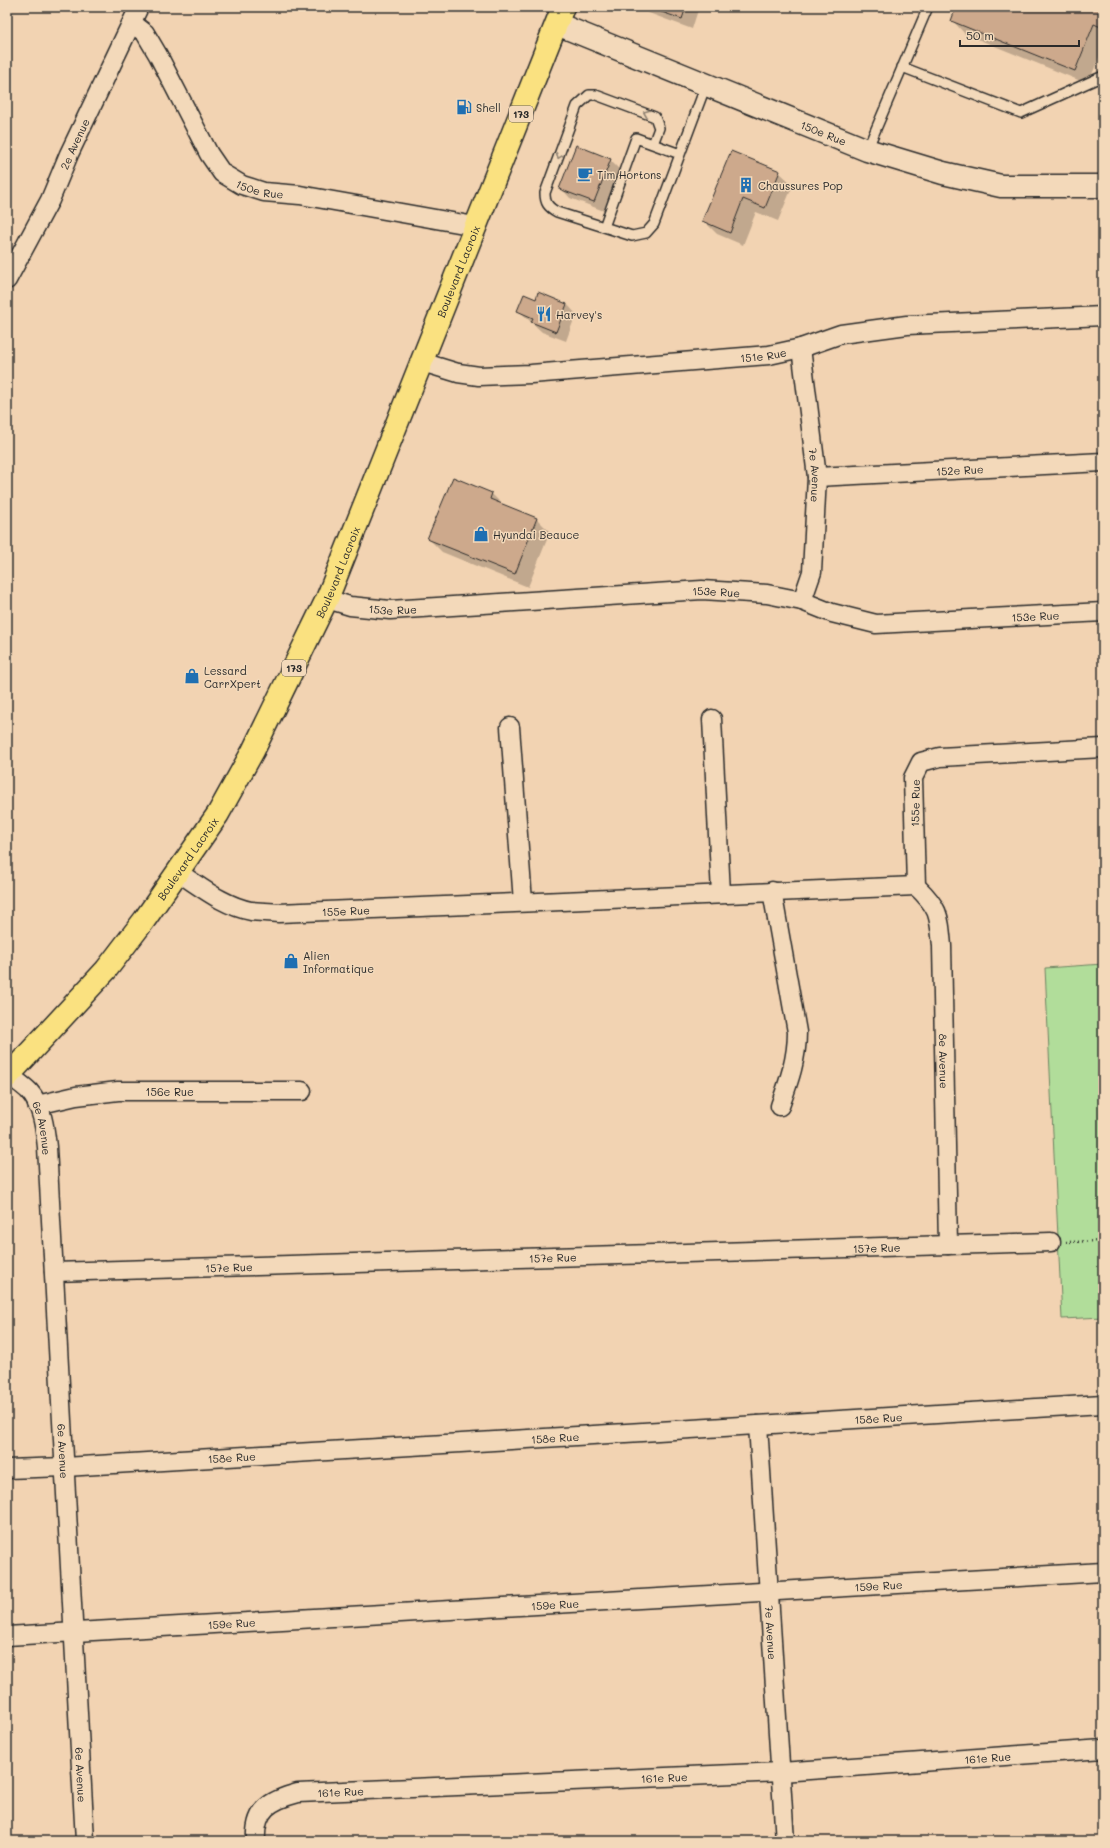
<svg xmlns="http://www.w3.org/2000/svg" width="1110" height="1848" viewBox="0 0 1110 1848" font-family="Mali,sans-serif">
  <rect width="100%" height="100%" fill="#f2d3b2"/>
  <filter id="ink" filterUnits="userSpaceOnUse"><feTurbulence type="fractalNoise" baseFrequency=".025" numOctaves="2"/><feDisplacementMap in="SourceGraphic" scale="8" xChannelSelector="R" yChannelSelector="G"/><feConvolveMatrix kernelMatrix="1 2 1 2 8 2 1 2 1" color-interpolation-filters="sRGB"/></filter>
  <g filter="url(#ink)">
    <path fill="#b1dd9a" stroke="#6e8462" d="M1103,964V1317L1062,1319L1045,968Z"/>
    <path fill="#0003" d="M641,7H705L704,9L699,7L692,29L646,12Z
      M957,7H1103V48L1088,84L965,34L952,20Z
      M610,160L620,170L604,211L570,198L561,188Z
      M779,172L793,185L778,221L756,212L743,245L717,234L704,221Z
      M536,300L567,304L576,314L566,341L542,332L519,311Z
      M453,478L492,494L504,506L537,519L550,532L528,587L442,552L429,539Z"/>
    <path fill="#cda98c" stroke="#2b2b2b" d="M647,7H686L682,19Z
      M956,7H1103V28L1094,24L1075,71L951,21Z
      M576,145L611,159L594,202L559,189Z
      M731,151L780,171L765,208L743,199L730,233L702,221Z
      M538,292L567,304L556,332L531,322L533,318L517,311L524,294L536,299Z
      M453,477L492,493L490,499L537,518L515,574L427,539Z"/>
    <g fill="none" stroke-linecap="round" stroke-linejoin="round">
      <g stroke="#2b2b2b" stroke-width="12">
        <path id="lane" d="M902,67L1021,113L1103,76
          M653,144L659,128L655,117L596,95H589L577,106L545,193C545,203 548,207 557,212L632,236L646,233L654,224L706,85
          M867,150L928,7
          M604,227L636,138L680,154"/>
      </g>
      <g stroke="#2b2b2b" stroke-width="21">
        <g id="street">
          <path id="s1" d="M132,23L145,33L158,55L209,154L222,173L242,185L264,192L300,195L475,226"/>
          <path id="s2" d="M7,280L50,200L69,154L139,7"/>
          <path id="s3" d="M801,348L817,477L812,572L802,601"/>
          <path id="s4" d="M422,362L458,373L479,376L531,374L769,355L801,348L841,334L907,325L1103,316"/>
          <path id="s5" d="M817,477L1103,462"/>
          <path id="s6" d="M327,599L350,606L390,610L702,590L767,594L802,601L832,613L876,624L1103,612"/>
          <path d="M712,719L721,893"/>
          <path d="M510,727L523,902"/>
          <path id="s7" d="M179,873C201,887 224,906 251,911C260,912 270,912 279,913L916,886"/>
          <path id="s8" d="M916,886C939,908 939,914 942,946L948,1245"/>
          <path d="M916,886L913,778L921,762L940,757L1103,748"/>
          <path d="M772,891L797,1032C797,1059 789,1081 780,1106"/>
          <path id="s9" d="M9,1075C15,1080 23,1085 29,1091C42,1105 45,1128 47,1147L85,1841"/>
          <path id="s10" d="M37,1105L76,1096L118,1091H302"/>
          <path id="s11" d="M54,1272L1051,1242"/>
          <path id="s12" d="M758,1425L785,1841"/>
          <path id="s13" d="M7,1469L65,1467L1103,1404"/>
          <path id="s14" d="M7,1636L1103,1572"/>
          <path id="s15" d="M256,1841C254,1809 271,1800 298,1793L781,1772L1103,1749"/>
        </g>
      </g>
      <g stroke="#2b2b2b" stroke-width="25">
        <g id="secondary">
          <path id="s16" d="M557,24L867,150L943,173L1001,186H1103"/>
        </g>
      </g>
      <g stroke="#2b2b2b" stroke-width="25">
        <g id="primary">
          <path id="s17" d="M7,1077L106,970L145,919L218,814L253,751L327,599L563,7"/>
        </g>
      </g>
      <path stroke="#2b2b2b" stroke-width="2.5" stroke-dasharray="1 3" stroke-linecap="butt" d="M1066,1242L1103,1241"/>
      <use href="#lane" stroke="#f3d9ba" stroke-width="9"/>
      <use href="#street" stroke="#f3d9ba" stroke-width="18"/>
      <use href="#secondary" stroke="#f3d9ba" stroke-width="22"/>
      <use href="#primary" stroke="#fae180" stroke-width="22"/>
    </g>
    <defs><path id="oneway-chevron" d="M-2-3.5L2.5 0L-2 3.5" fill="none" stroke-width="1.6" stroke-linecap="round" stroke-linejoin="round"/></defs>
    <g stroke="#8f8272">
      <use href="#oneway-chevron" transform="translate(646 113) rotate(-157)"/>
      <use href="#oneway-chevron" transform="translate(559 156) rotate(110)"/>
    </g>
  </g>
  <defs>
    <g id="fuel-bare" transform="scale(1.2)"><path d="M-5.5-6h7V0h2V4h1.3V-2.5L3-4.5l.8-.8L6-3V5H2.5V1h-1V6h-7ZM-4.2-4.7v3.2H.2V-4.7Z" fill="#1f6fb2" stroke="#f3d9ba" stroke-width="2.5" paint-order="stroke"/></g>
    <g id="cafe-bare" transform="scale(1.2)"><path d="M-5.5-4.5H6V0H3Q3 3.5 0 3.5H-2.5Q-5.5 3.5-5.5 0ZM3-3.2v2h1.7v-2ZM-6 4.5H4V6H-6Z" fill="#1f6fb2" stroke="#f3d9ba" stroke-width="2.5" paint-order="stroke"/></g>
    <g id="building-bare" transform="scale(1.2)"><path d="M-4-6H4V6H1V3H-1V6H-4ZM-2.5-4.3h1.7v1.8h-1.7ZM.8-4.3h1.7v1.8H.8ZM-2.5-1h1.7V.8h-1.7ZM.8-1h1.7V.8H.8Z" fill="#1f6fb2" stroke="#f3d9ba" stroke-width="2.5" paint-order="stroke"/></g>
    <g id="restaurant-bare" transform="scale(1.2)"><path d="M-5-6h1v4h1v-4h1v4h1v-4h1v5L-1.5 .5V6h-2V.5L-5-1ZM5-6V6H3V1.5H1.5Q1.5-4 5-6Z" fill="#1f6fb2" stroke="#f3d9ba" stroke-width="2.5" paint-order="stroke"/></g>
    <g id="shop-bare" transform="scale(1.2)"><path d="M-5-2.5h2.3a2.7 3.5 0 0 1 5.4 0H5L5.5 6h-11ZM-1.5-2.5h3a1.5 2.3 0 0 0-3 0Z" fill="#1f6fb2" stroke="#f3d9ba" stroke-width="2.5" paint-order="stroke"/></g>
  </defs>
  <g fill-rule="evenodd">
    <use href="#fuel-bare" x="464" y="107"/>
    <use href="#cafe-bare" x="585" y="174"/>
    <use href="#building-bare" x="746" y="185"/>
    <use href="#restaurant-bare" x="544" y="314"/>
    <use href="#shop-bare" x="481" y="534"/>
    <use href="#shop-bare" x="192" y="676"/>
    <use href="#shop-bare" x="291" y="961"/>
  </g>
  <g text-anchor="middle" dominant-baseline="central" stroke-width="3" stroke-linejoin="round" paint-order="stroke">
    <g fill="#f3d9ba" stroke="#675f56" stroke-width="1">
      <rect x="509" y="106" width="24" height="16" rx="3"/>
      <rect x="282" y="660" width="24" height="16" rx="3"/>
    </g>
    <g font-size="10" font-weight="bold" fill="#2b2b2b">
      <text x="521" y="114">173</text>
      <text x="294" y="668">173</text>
    </g>
    <g font-size="11" fill="#2b2b2b" stroke="#f3d9ba" text-anchor="start">
      <text x="476" y="107">Shell</text>
      <text x="597" y="174">Tim Hortons</text>
      <text x="758" y="185">Chaussures Pop</text>
      <text x="556" y="314">Harvey's</text>
      <text x="493" y="534">Hyundai Beauce</text>
      <text x="204" y="670">Lessard<tspan x="204" dy="13">CarrXpert</tspan></text>
      <text x="303" y="955">Alien<tspan x="303" dy="13">Informatique</tspan></text>
    </g>
    <g font-size="11" fill="#2b2b2b" stroke="#f3d9ba">
      <text stroke="none"><textPath href="#s16" startOffset="288">150e Rue</textPath></text>
      <text stroke="none"><textPath href="#s2" startOffset="152">2e Avenue</textPath></text>
      <text stroke="none"><textPath href="#s1" startOffset="218">150e Rue</textPath></text>
      <text stroke="none"><textPath href="#s17" startOffset="932">Boulevard Lacroix</textPath></text>
      <text stroke="none"><textPath href="#s4" startOffset="344">151e Rue</textPath></text>
      <text stroke="none"><textPath href="#s5" startOffset="143">152e Rue</textPath></text>
      <text stroke="none"><textPath href="#s3" startOffset="128">7e Avenue</textPath></text>
      <text stroke="none"><textPath href="#s17" startOffset="608">Boulevard Lacroix</textPath></text>
      <text stroke="none"><textPath href="#s6" startOffset="391">153e Rue</textPath></text>
      <text stroke="none"><textPath href="#s6" startOffset="67">153e Rue</textPath></text>
      <text stroke="none"><textPath href="#s6" startOffset="715">153e Rue</textPath></text>
      <text transform="translate(915 803) rotate(-89)">155e Rue</text>
      <text stroke="none"><textPath href="#s17" startOffset="284">Boulevard Lacroix</textPath></text>
      <text stroke="none"><textPath href="#s7" startOffset="177">155e Rue</textPath></text>
      <text stroke="none"><textPath href="#s8" startOffset="183">8e Avenue</textPath></text>
      <text stroke="none"><textPath href="#s10" startOffset="134">156e Rue</textPath></text>
      <text stroke="none"><textPath href="#s9" startOffset="66">6e Avenue</textPath></text>
      <text stroke="none"><textPath href="#s11" startOffset="823">157e Rue</textPath></text>
      <text stroke="none"><textPath href="#s11" startOffset="499">157e Rue</textPath></text>
      <text stroke="none"><textPath href="#s11" startOffset="175">157e Rue</textPath></text>
      <text stroke="none"><textPath href="#s13" startOffset="873">158e Rue</textPath></text>
      <text stroke="none"><textPath href="#s13" startOffset="549">158e Rue</textPath></text>
      <text stroke="none"><textPath href="#s9" startOffset="390">6e Avenue</textPath></text>
      <text stroke="none"><textPath href="#s13" startOffset="225">158e Rue</textPath></text>
      <text stroke="none"><textPath href="#s14" startOffset="873">159e Rue</textPath></text>
      <text stroke="none"><textPath href="#s14" startOffset="549">159e Rue</textPath></text>
      <text stroke="none"><textPath href="#s14" startOffset="225">159e Rue</textPath></text>
      <text stroke="none"><textPath href="#s12" startOffset="208">7e Avenue</textPath></text>
      <text stroke="none"><textPath href="#s15" startOffset="762">161e Rue</textPath></text>
      <text stroke="none"><textPath href="#s9" startOffset="714">6e Avenue</textPath></text>
      <text stroke="none"><textPath href="#s15" startOffset="438">161e Rue</textPath></text>
      <text stroke="none"><textPath href="#s15" startOffset="114">161e Rue</textPath></text>
    </g>
  </g>
  <rect width="1110" height="1848" fill="none" stroke="#f3d9ba" stroke-width="24"/>
  <rect x="12" y="12" width="1086" height="1824" fill="none" stroke="#2b2b2b" stroke-width="1.5" filter="url(#ink)"/>
  <path d="M960 40v6h119v-6" fill="none" stroke="#2b2b2b" stroke-width="2"/>
  <text x="966" y="40" font-size="12" fill="#2b2b2b" stroke="#f3d9ba" stroke-width="3" paint-order="stroke">50 m</text>
</svg>
